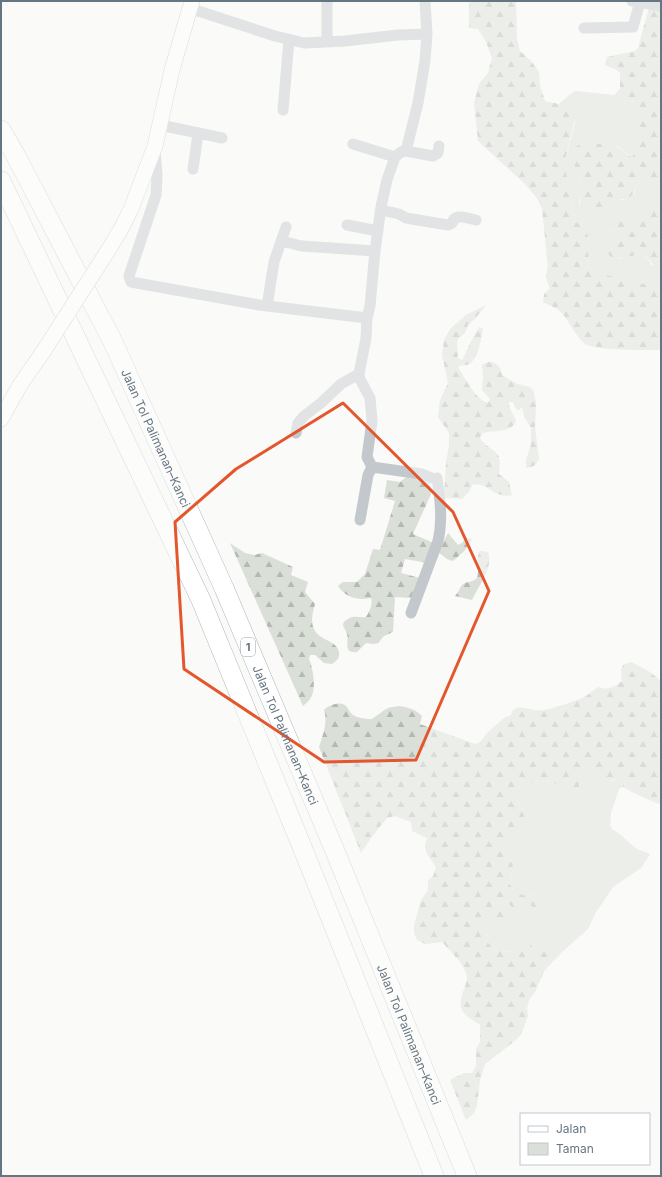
<svg xmlns="http://www.w3.org/2000/svg" width="662" height="1177" viewBox="0 0 662 1177" font-family="Inter,sans-serif">
  <defs>
    <pattern id="forest-firs" width="22" height="20" patternUnits="userSpaceOnUse"><rect width="22" height="20" fill="#dadfd7"/><path d="M5 1l3.5 6h-7zM16 11l3.5 6h-7z" fill="#b4b9b4"/></pattern>
  </defs>
  <rect width="100%" height="100%" fill="#fafaf8"/>
  <path fill="#dadfd7" d="M620,89C625,97 635,98 638,107C640,111 642,143 640,148C638,152 635,155 632,157L619,147L614,146L594,144H581L574,149V162L581,181L582,189L579,201L580,209L606,205L616,199L624,200L634,193L637,185L640,182L648,183L654,189V193L661,190V203L658,202L640,223L636,225L626,218L618,220L609,230L616,236V240L606,250L611,256L619,259L627,256L644,254L652,265L660,266L661,264V288L594,272L588,266L589,241L587,233L583,226L576,222L573,214L572,198L566,173V157L575,124V107L567,97L575,91L614,95Z
    M585,765L593,767L611,781L620,777L623,778V787L619,789L611,813L610,825L612,829L622,836L635,848L650,854L641,868L613,887L595,914L588,929L563,951L558,949L540,952C528,942 529,948 517,951C510,952 502,952 494,950L486,940L487,932L485,924L492,919V909L498,903L506,901L520,907L528,905L536,908L549,901C532,885 522,907 509,883L512,876L511,860L505,854L506,845C518,835 531,827 522,809C518,802 515,798 516,789C541,778 548,777 572,792L579,789L581,773Z"/>
  <path fill="url(#forest-firs)" d="M469,1H517L516,3L517,39L520,51L531,61L539,72L540,86L545,101L559,104L567,97L575,107L576,115L566,156V173L572,198L573,214L576,222L583,226L587,233L589,241L588,266L594,272L661,288L660,350C646,350 593,351 584,343C574,334 568,319 560,311C557,308 548,305 543,302L544,294L550,288C546,280 545,276 548,267L542,209L537,198L524,183L478,141L474,103L479,84L488,73L492,58L486,42L478,29L469,28Z
    M650,4L661,6V190L654,193V189L648,183L640,182C635,187 634,194 628,199H616L599,209L591,212H583L580,209C579,200 583,191 581,181C580,174 574,169 574,161C573,157 573,149 577,146C582,141 613,144 619,148C624,151 627,155 632,157L638,151L641,143L638,107L633,100L623,94L620,89V73L617,70L609,67L605,65L607,57L635,51L638,48Z
    M658,202L661,203L660,266L656,267L644,254C631,254 608,267 605,246L613,243L616,240V236L607,227L606,222C613,219 619,220 626,218L636,225L640,223C642,215 649,204 658,202Z
    M486,305L475,319L468,325L465,333L459,338L457,341L458,358L462,360C468,350 472,336 480,327L483,329C481,339 477,369 462,365L458,367C465,378 475,399 488,403L490,399L482,390L483,377L482,365C491,358 501,364 502,375L517,384L530,387L533,390L536,402L535,427L539,460L534,466L526,468V460L531,444V428L525,418L522,407L519,410L516,409L513,402H509V406L516,421C511,434 494,429 483,433L480,437C483,446 493,448 498,455C501,460 499,469 499,474L509,482L512,495C494,500 487,480 472,485L469,492L462,499L444,498L446,463L449,445V433L438,417L440,400L448,383L442,355L444,340L450,329L466,315Z
    M409,475L427,478L431,486V494L413,534L436,544L427,563L405,559L401,573L420,578L411,598L395,597L393,632L384,636L378,643L374,644L366,643L357,652C343,654 349,642 347,634C346,628 338,625 348,619C353,615 360,618 366,617C370,611 373,604 371,598C358,601 345,597 338,586L343,582H357L365,574L373,549L380,550L395,501L384,498L387,480L400,482Z
    M448,533L458,545L462,543L466,537L472,539C468,549 461,554 453,561L447,559L438,552Z
    M230,543L245,553L254,555L262,553L293,567L291,575L308,582L305,592L315,604C313,612 310,621 314,629C319,642 345,641 338,659L332,664L324,663L315,655H310L309,659C313,668 317,690 310,699C308,702 305,704 303,706Z
    M480,551L488,552C494,568 478,586 472,600L455,596C458,593 459,589 462,585C466,581 472,583 477,578C480,569 475,559 480,551Z
    M631,662L650,672L661,681V804C656,804 628,790 623,787V778L620,777C607,783 598,780 593,767L585,765L581,773L579,789L571,792C548,777 541,778 516,789C515,798 518,802 522,810C531,828 518,835 506,846L505,854C516,865 514,870 509,883C522,906 532,886 549,901L544,908H536L528,905L520,907H512L506,901L498,903L492,909L500,910L506,915L501,921L492,919L485,924L487,932L486,940L494,950C502,952 510,953 518,950C522,949 525,946 530,945L540,952L558,949L563,951L544,971L535,992L529,1000L527,1008L528,1016L522,1032L517,1039L511,1044L485,1064L480,1080L477,1105L474,1113L466,1120L450,1080L464,1073H472L476,1066V1049L480,1042V1025C465,1015 456,1011 463,992C465,987 467,981 467,977C466,965 449,950 442,942L425,944L417,940L414,933V925L421,900L428,890V881L433,876L436,868C430,855 422,854 427,838L412,831L411,822L395,816L387,818L371,838L361,853L319,747C323,735 328,722 324,710C329,705 341,700 347,707C349,710 350,713 353,715C358,718 366,719 372,719C377,716 381,712 386,709C397,704 414,707 422,716L420,724L472,743L476,744L480,742L488,732L504,718L511,715L512,711C522,702 532,713 544,710C555,708 577,701 586,696C591,693 594,689 599,687C608,691 614,687 622,681L621,669L623,665Z"/>
  <g fill="none" stroke-linecap="round" stroke-linejoin="round">
    <g stroke="#b3babf" stroke-width="16">
      <path id="secondary" d="M109,249L121,229L131,209L155,146L172,70L192,1
        M1,419L20,385L43,352"/>
    </g>
    <g stroke="#b4b9bd" stroke-width="20">
      <g id="highway">
        <path id="s1" d="M1,130L16,156L113,342L224,588L335,851L467,1176"/>
        <path d="M1,181L201,600L307,859L434,1176"/>
      </g>
    </g>
    <path stroke="#c3c8cc" stroke-width="11" d="M327,1V42
      M632,1L661,6
      M189,8L275,36L304,43L345,41L398,35L427,34
      M584,28L633,27L640,2
      M283,110L289,40
      M160,125L222,138
      M353,144L395,157
      M155,150L157,175L156,195L129,276L131,282L259,305L367,318L370,306L375,251L381,207L387,180L395,157L401,152L406,151L418,103L425,61L427,34L425,1
      M406,151L433,156L438,153L439,146
      M193,169L198,134
      M381,210L399,214L406,218L448,225L452,223L454,219L458,217H463L476,220
      M347,225L378,231
      M281,241L302,246L375,251
      M267,306L274,262L286,227
      M367,318L366,338L359,374L360,379L370,398L372,421L367,457L372,467L422,474L432,478
      M296,433L298,423L304,416L321,403L341,384L359,374
      M360,520L368,475L372,467
      M411,613L438,541C443,520 440,498 437,478"/>
    <use href="#secondary" stroke="#fff" stroke-width="15"/>
    <use href="#highway" stroke="#fff" stroke-width="19"/>
    <g stroke="#b3babf" stroke-width="16" stroke-linecap="butt">
      <path id="secondary-bridge" d="M43,352L109,249"/>
    </g>
    <use href="#secondary-bridge" stroke="#fff" stroke-width="15"/>
  </g>
  <path d="M0 0H662V1177H0ZM343,403L453,512L489,591L416,760L324,762L184,669L175,522L236,469Z" fill="#fafaf8" fill-opacity=".55" fill-rule="evenodd"/>
  <path fill="none" stroke="#e4572e" stroke-width="3" stroke-linejoin="round" d="M343,403L453,512L489,591L416,760L324,762L184,669L175,522L236,469Z"/>
  <g text-anchor="middle" dominant-baseline="central" stroke-width="4" stroke-linejoin="round" paint-order="stroke">
    <rect fill="#fff" stroke="#939fa8" stroke-width="1" x="241" y="638" width="14" height="18" rx="3"/>
    <g font-size="11" font-weight="bold" fill="#657683">
      <text x="248" y="647">1</text>
    </g>
    <g font-size="12" fill="#657683" stroke="#fff">
      <text stroke="none"><textPath href="#s1" startOffset="345">Jalan Tol Palimanan–Kanci</textPath></text>
      <text stroke="none"><textPath href="#s1" startOffset="669">Jalan Tol Palimanan–Kanci</textPath></text>
      <text stroke="none"><textPath href="#s1" startOffset="993">Jalan Tol Palimanan–Kanci</textPath></text>
    </g>
  </g>
  <rect width="662" height="1177" fill="none" stroke="#657683" stroke-width="4"/>
  <rect x="520" y="1113" width="130" height="52" fill="#ffffff" stroke="#c1c8cd"/>
  <rect x="528" y="1126" width="20" height="6" fill="#ffffff" stroke="#c1c8cd"/>
  <text x="556" y="1133" font-size="12" fill="#657683">Jalan</text>
  <rect x="528" y="1143" width="20" height="12" fill="#dadfd7" stroke="#c1c8cd"/>
  <text x="556" y="1153" font-size="12" fill="#657683">Taman</text>
</svg>
